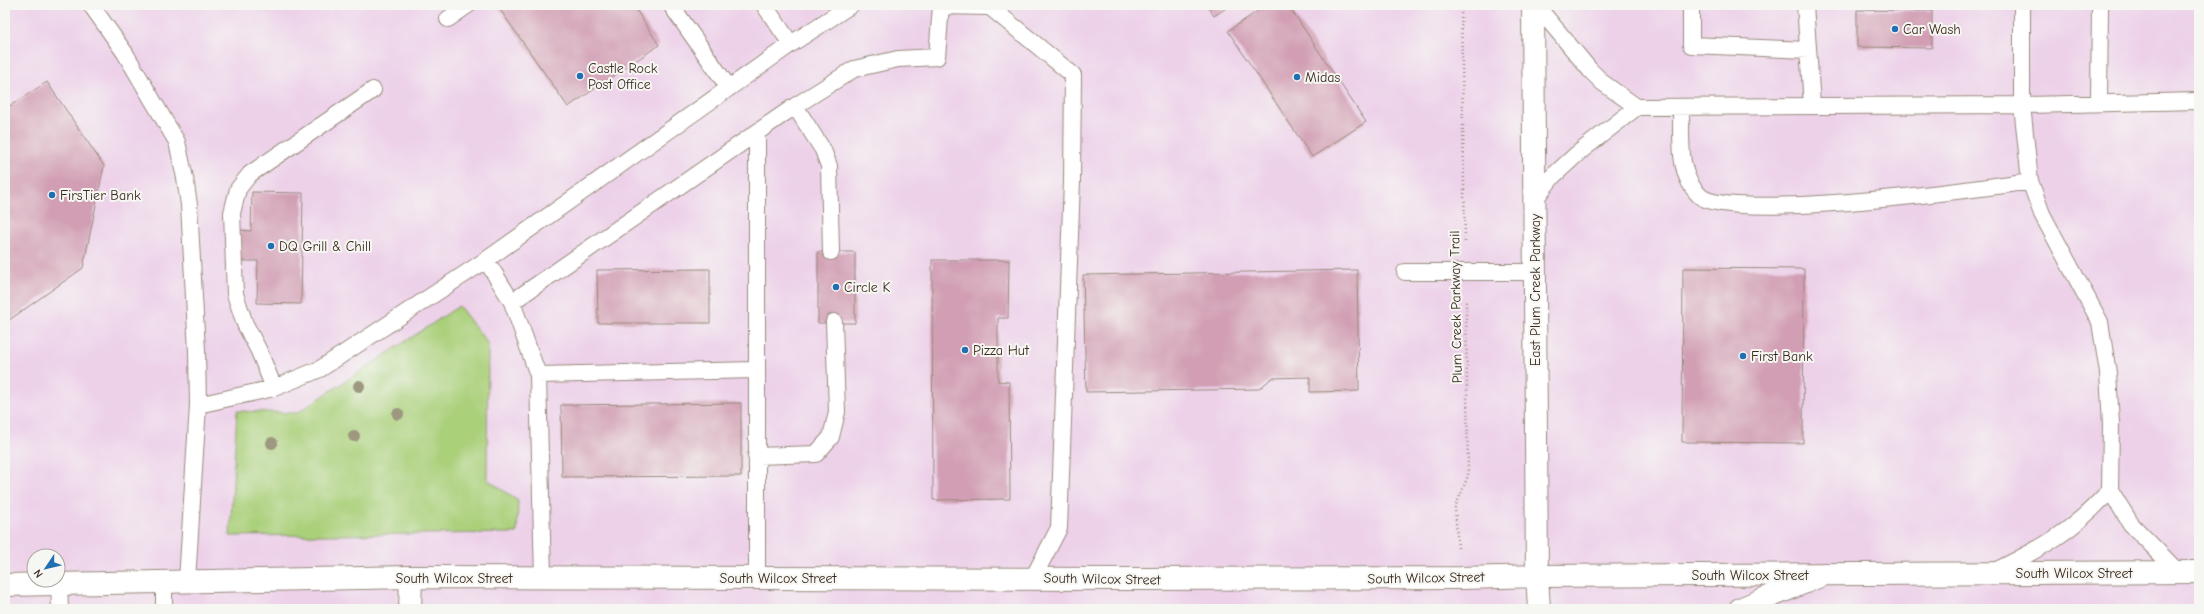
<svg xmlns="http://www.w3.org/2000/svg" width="2204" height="614" viewBox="0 0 2204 614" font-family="'Comic Neue',sans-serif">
  <rect width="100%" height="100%" fill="#f6f6f2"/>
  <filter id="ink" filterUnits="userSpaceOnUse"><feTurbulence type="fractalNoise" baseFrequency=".025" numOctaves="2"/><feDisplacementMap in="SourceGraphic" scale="8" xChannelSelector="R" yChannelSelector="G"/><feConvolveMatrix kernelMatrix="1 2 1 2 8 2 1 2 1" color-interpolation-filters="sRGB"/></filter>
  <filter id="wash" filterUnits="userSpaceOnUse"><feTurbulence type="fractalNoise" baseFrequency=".012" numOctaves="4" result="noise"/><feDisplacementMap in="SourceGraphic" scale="16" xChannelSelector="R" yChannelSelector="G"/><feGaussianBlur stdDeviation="0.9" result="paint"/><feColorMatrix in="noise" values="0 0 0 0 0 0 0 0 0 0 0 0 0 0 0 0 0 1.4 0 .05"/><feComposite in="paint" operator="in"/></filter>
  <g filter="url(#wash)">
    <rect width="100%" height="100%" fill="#f5eadb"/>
    <path fill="#edd1e9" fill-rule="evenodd" d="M5,5H2199V609H5ZM34,556H58V580H34Z"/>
    <path fill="#aad07a" stroke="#727d4c" d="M459,306L488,344L487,479L518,501L517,533L230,536L237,411L297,413Z"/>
    <g id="blocks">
      <path fill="#d19eb3" d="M497,5H633L659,45L568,107Z
        M1207,5H1231L1214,16Z
        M1267,5H1288L1366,122L1312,157L1228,31Z
        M1857,10L1932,11V48L1857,47Z
        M47,82L104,166L83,268L5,323V109Z
        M252,192L303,193L301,304L257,303L258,261H240V230L251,231Z
        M818,252H855V323H818Z
        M932,260H1009L1008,318H998V381L1009,382L1010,499L933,500Z
        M1683,268L1804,269L1803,443L1682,442Z
        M710,269V323H598L597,270Z
        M1357,270L1359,391L1310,392V377L1272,378L1259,389L1086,392L1083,275Z
        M741,403V476L562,477L561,405Z"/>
    </g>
  </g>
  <g filter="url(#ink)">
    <use href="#blocks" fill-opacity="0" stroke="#988a7c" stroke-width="1"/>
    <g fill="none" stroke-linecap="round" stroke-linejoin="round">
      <g stroke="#988a7c" stroke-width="18">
        <path id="service" d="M91,5L125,53L177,142L185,178L189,205L197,351L198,405L187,581
          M671,5L729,88
          M764,5L791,44
          M1536,5L1590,70L1603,83L1637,107
          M1691,5V45L1808,50
          M1805,5L1812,105
          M2022,5V105L2030,181L2042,214L2100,322L2108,373L2111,424L2110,490L2131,524L2178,572
          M941,6L990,7L1073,75L1072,181L1059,528L1033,578
          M448,19L468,5
          M2099,102L2100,5
          M795,106L823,150L829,166L831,252
          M1681,107C1682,136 1676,174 1700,196C1730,222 1981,189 2030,181
          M1535,199L1553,176L1577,154L1637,107L2022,105L2199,101
          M486,260L512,302L538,375L543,578
          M1405,272H1535
          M512,302L795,106L854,69L898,59L937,57L941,5
          M538,375L756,370
          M274,388L259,351L245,324L235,294L232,213L238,189L250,174L373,90
          M198,405L274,388L320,369L486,260L791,44L851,5
          M756,456L816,454L831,437L837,412L834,322
          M1993,572C2042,548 2074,531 2110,490
          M757,578V133
          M59,584L60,609
          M164,609V582"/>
      </g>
      <g stroke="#988a7c" stroke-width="24">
        <path id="minor" d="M410,609L411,577"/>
      </g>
      <g stroke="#988a7c" stroke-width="24">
        <path id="secondary" d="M1533,5L1537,576L2199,572"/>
      </g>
      <g stroke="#988a7c" stroke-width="24">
        <path id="primary" d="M5,585L411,577L1142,579L1461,578L1537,576L1539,609
          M1740,609L1825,574"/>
      </g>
      <path stroke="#988a7c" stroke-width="2.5" stroke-dasharray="1 3" stroke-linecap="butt" d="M1461,5L1465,244
        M1458,548L1455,508L1468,476L1466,299"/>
      <use href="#service" stroke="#fff" stroke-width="16"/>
      <use href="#minor" stroke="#fff" stroke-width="22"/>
      <use href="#secondary" stroke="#fff" stroke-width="22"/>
      <use href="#primary" stroke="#fff" stroke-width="22"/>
    </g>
    <g fill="#9e9880">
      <circle cx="359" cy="386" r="6"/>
      <circle cx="398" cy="414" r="6"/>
      <circle cx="354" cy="436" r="6"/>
      <circle cx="272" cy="443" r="6"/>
    </g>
  </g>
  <g fill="#1f6fb2" stroke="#f6f6f2" stroke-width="1.5">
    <circle cx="1895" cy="29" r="4"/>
    <circle cx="580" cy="76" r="4"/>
    <circle cx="1297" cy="77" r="4"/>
    <circle cx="52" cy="195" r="4"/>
    <circle cx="271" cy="246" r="4"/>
    <circle cx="836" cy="287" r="4"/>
    <circle cx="965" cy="350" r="4"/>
    <circle cx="1743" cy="356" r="4"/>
  </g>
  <g text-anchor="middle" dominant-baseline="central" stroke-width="4" stroke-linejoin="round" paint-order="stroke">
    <g font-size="14" fill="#3b2a1e" stroke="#f6f6f2" text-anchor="start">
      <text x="1903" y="29">Car Wash</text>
      <text x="588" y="68">Castle Rock<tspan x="588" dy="16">Post Office</tspan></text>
      <text x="1305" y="77">Midas</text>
      <text x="60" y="195">FirsTier Bank</text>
      <text x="279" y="246">DQ Grill &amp; Chill</text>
      <text x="844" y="287">Circle K</text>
      <text x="973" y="350">Pizza Hut</text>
      <text x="1751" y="356">First Bank</text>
    </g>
    <g font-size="14" fill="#3b2a1e" stroke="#f6f6f2">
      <text transform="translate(1535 290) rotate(-90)">East Plum Creek Parkway</text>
      <text transform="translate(1456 307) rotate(-91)">Plum Creek Parkway Trail</text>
      <text x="2074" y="573">South Wilcox Street</text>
      <text x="1750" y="575">South Wilcox Street</text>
      <text x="454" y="578">South Wilcox Street</text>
      <text x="778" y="578">South Wilcox Street</text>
      <text transform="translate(1426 578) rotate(-1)">South Wilcox Street</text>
      <text transform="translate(1102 579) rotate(1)">South Wilcox Street</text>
    </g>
  </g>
  <rect width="2204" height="614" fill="none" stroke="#f6f6f2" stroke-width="20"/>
  <g transform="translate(46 568) rotate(235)"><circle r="19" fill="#f6f6f2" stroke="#aba49d"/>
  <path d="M0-3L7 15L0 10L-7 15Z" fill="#1f6fb2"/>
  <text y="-6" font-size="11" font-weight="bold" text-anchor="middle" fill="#3b2a1e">N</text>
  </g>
</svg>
